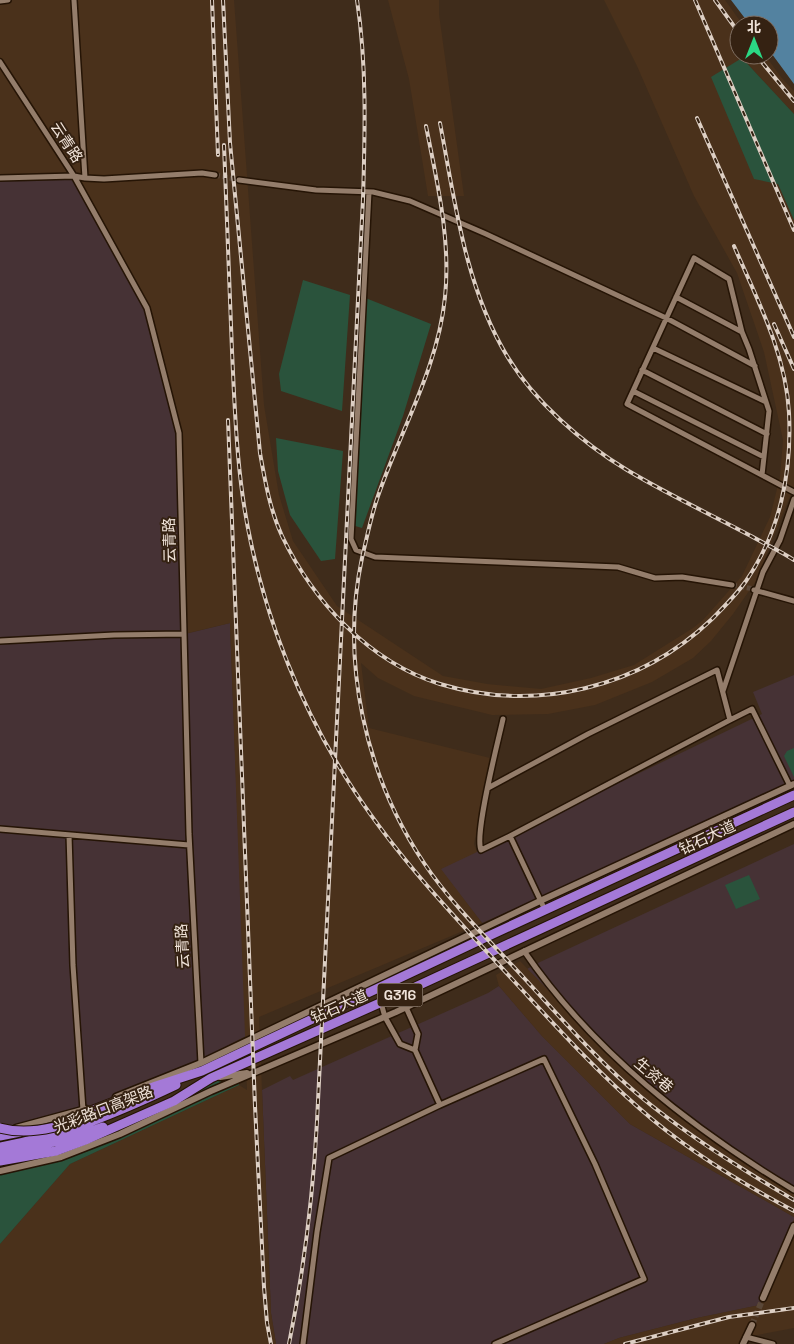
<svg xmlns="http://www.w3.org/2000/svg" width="794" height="1344" viewBox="0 0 794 1344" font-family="'Space Grotesk','Noto Sans SC',sans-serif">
  <rect width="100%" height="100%" fill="#3f2c1b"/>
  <path fill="#463235" d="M74,176L147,308L179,433L185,634L230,623L246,1036L201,1059L202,1071L47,1126L0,1136V178Z
    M794,675V787L482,923L440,869L762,714L753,692Z
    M794,844V1193L755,1169L662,1103L619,1064L527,969L540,962Z
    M499,986L542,1036L630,1124L794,1217V1220L768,1281L760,1305L697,1318L619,1338L604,1344H276L271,1313L262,1090L290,1076L293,1080L488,993Z"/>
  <path fill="#4a311b" d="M0,0H234L264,405L279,495L293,541L337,606L443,676L487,684L541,689L591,678L634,665L693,628L703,620L742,576L770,517L780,477L783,440L764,352L737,273L694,196L637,66L604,0H725L743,25H739V55H765L781,77L794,91V114L742,58L778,184L794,220V492L792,491L756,581L733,614L711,641L693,658L652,682L595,705L548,714L492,715L414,696L378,678L361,663L369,728L490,758L474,844L477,852L441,869L482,923L259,1017L271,1313L276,1344H0V1244L70,1164L239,1085L247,1090L230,623L184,634L179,433L147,308L74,176L0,178Z
    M388,0H439V14L464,196H428L409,79Z
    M520,961L619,1064L662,1103L755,1169L794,1193V1217L630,1124L542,1036L499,986L496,975Z
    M794,1220V1328L746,1337L743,1344H604L619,1338L697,1318L760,1305L768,1281Z"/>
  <path fill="#2a533c" d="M742,58L794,114V220L778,184L754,179L711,77Z
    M303,280L350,295L342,411L281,391L279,374Z
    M363,297L431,324L403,416L362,528L352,525Z
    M276,438L343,451L335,559L321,561L290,515L278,471Z
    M794,748V777L784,756L787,751Z
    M749,875L760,899L736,909L725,885Z
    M238,1071L239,1085L70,1164L0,1244V1167L47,1158L139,1120Z"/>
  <path fill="#5382a0" d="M731,0H794V84L769,50V25H750Z"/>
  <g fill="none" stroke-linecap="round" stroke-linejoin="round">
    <path stroke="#5a4738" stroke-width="5" stroke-dasharray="5 2.5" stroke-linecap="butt" d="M215,175L239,180
      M732,585L754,589"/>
    <path stroke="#5a4738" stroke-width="6" stroke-dasharray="6 3" stroke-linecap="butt" d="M752,1325L763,1298"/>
    <g stroke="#251405" stroke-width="8">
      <path id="minor" d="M0,1L8,0
        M0,62L74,176L147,308L179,433L189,834L201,1063
        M0,178L74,176L85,178L74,0
        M85,178L104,179L202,173L215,175
        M239,180L316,190L373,192L410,201L486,234L666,318L755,366
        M369,192L351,539L356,550L375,557L618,567L655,578L682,577L732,585
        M676,297L742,332
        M653,348L766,402
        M642,370L767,434
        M633,391L764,457
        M762,475L769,411L749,349L742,332L729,279L694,258L627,404C682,433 737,462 792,491L794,492
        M754,590L794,601
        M0,641L114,635L184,634
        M723,691L763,572L780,540L794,499
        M503,719C498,742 474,834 481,850L510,836
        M488,788L588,734L717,670L730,720
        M0,829L189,845
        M69,835L73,965L83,1110
        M545,910L510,836L730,720L752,709L790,786
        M524,951C593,1052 691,1128 794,1190
        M400,994L418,1034L415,1050L440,1105
        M381,1003L385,1017L400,1044L415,1050
        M746,1337L773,1344
        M303,1344L317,1232L329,1158L440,1105L544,1059L595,1164L644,1279L495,1344"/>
    </g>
    <g stroke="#251405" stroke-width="9">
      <path id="tertiary" d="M220,1077L247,1073
        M116,1097L201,1063L540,901L794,784
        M16,1128L86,1109
        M0,1171L61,1157L120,1134L211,1091L396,1012L794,824
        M763,1298L794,1226
        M743,1344L752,1325"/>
    </g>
    <g stroke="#251405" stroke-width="11">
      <path id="trunk" d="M78,1116L156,1086L202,1071L493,934L794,795
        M0,1136L20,1132
        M0,1147C62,1136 119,1112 176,1085
        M0,1154L71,1138L103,1127
        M0,1161L56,1151L88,1139L174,1101L211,1078L400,994L794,812"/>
    </g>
    <use href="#minor" stroke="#947d6b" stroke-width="5"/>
    <use href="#tertiary" stroke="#947d6b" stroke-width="6"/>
    <use href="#trunk" stroke="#a479d7" stroke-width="9"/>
    <g stroke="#ddcfc4" stroke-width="4">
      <path id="rail" d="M212,0L218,155
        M223,0L230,143L260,453C265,481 270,510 282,536C313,601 369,662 440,684C536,713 640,688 712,619C724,607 736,595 746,581C780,532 792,472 789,413C786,354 757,299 734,246
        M695,0L794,230
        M715,0L739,33
        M756,55L794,101
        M697,118L794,337
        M440,123C455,202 465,286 507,356C534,401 582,443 627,470C667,494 710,514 751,536C765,544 780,551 794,560
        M426,126C437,182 451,239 445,297C438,368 401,429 378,496C371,516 367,537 362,558C340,661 365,775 424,863C452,905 490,941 524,978C562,1019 598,1061 641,1097C688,1136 741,1169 794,1200
        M224,145C227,214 229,282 232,351C235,415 237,480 251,543C269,627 302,708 348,781C394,854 454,916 512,979C553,1023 593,1068 639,1108C684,1148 741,1183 794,1211
        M774,324L794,369
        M228,420L255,1106L264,1287L267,1323L271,1344
        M289,1344C304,1269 313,1197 317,1121L363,199C365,133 367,66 357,0
        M625,1344L729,1317L794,1308"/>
    </g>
    <use href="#rail" stroke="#352212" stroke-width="2" stroke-dasharray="5.5" stroke-linecap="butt"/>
    <g stroke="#251405" stroke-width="11" stroke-linecap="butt">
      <path id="trunk-bridge" d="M0,1128C40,1139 83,1118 120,1104"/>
    </g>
    <use href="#trunk-bridge" stroke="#a479d7" stroke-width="9"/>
  </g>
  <g text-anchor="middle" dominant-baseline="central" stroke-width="4" stroke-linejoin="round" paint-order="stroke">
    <rect fill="#352212" stroke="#b8a99d" stroke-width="1" x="377.5" y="983.5" width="45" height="23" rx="4"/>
    <g font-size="14" font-weight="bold" fill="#f0e3d9">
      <text x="400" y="995">G316</text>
    </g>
    <g font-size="15" fill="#f0e3d9" stroke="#352212">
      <text transform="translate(67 142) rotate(57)">云青路</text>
      <text transform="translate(169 540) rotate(-91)">云青路</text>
      <text transform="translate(707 837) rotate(-25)">钻石大道</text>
      <text transform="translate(182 946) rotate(-93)">云青路</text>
      <text transform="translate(339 1006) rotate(-24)">钻石大道</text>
      <text transform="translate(654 1075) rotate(40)">生资巷</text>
      <text transform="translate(103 1109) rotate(-21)">光彩路口高架路</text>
    </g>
  </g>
  <g transform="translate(754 40)"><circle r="24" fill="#352212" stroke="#806f62"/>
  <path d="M0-4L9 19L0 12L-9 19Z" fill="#2bd884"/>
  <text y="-8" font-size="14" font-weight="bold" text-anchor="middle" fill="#f0e3d9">北</text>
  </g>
</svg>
